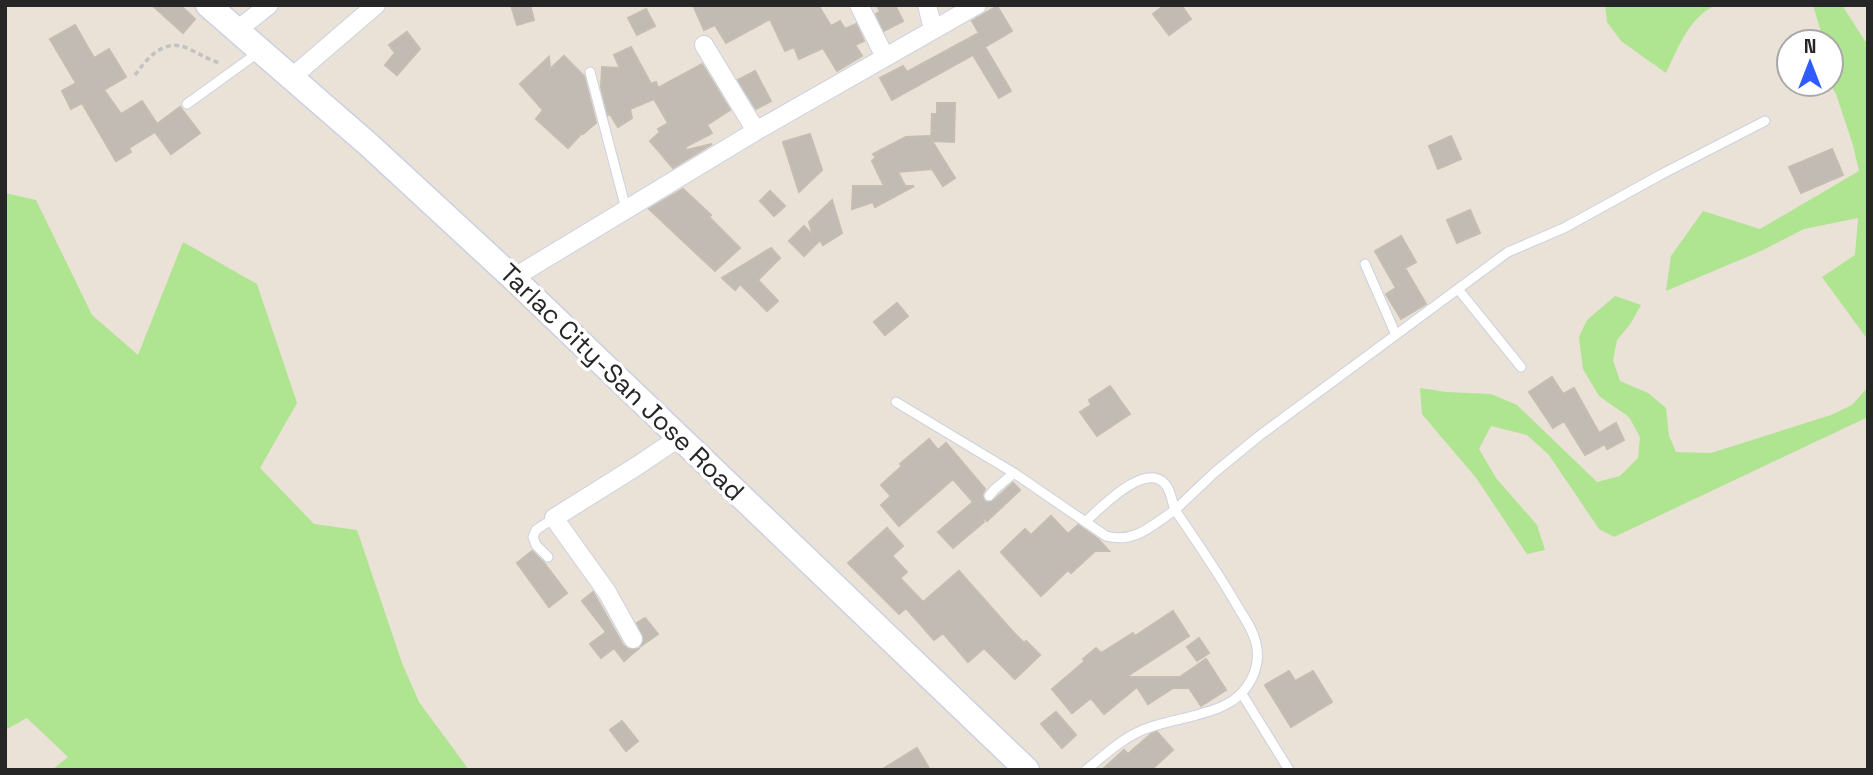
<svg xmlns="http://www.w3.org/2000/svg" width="1873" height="775" viewBox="0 0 1873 775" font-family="'Space Grotesk',sans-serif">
  <rect width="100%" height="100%" fill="#eae1d7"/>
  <path fill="#afe490" d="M1605,5H1716C1689,17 1678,48 1666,73L1621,41L1607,22Z
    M1813,5H1842L1865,41H1868V340L1822,277L1855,255L1858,218L1804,229L1761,251L1666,291L1671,256L1703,211L1760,229L1859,171L1853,145L1836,94L1830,84L1831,42H1824Z
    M5,193L36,200L92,315L138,355L183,242L257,284L297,403L260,468L314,524L357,530L402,663L419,702L469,770H52L68,757L27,718L5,730Z
    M1615,296L1641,305L1631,323L1617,340L1613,360L1620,381L1648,393L1666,408L1669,436L1676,452L1711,453L1831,415L1852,405L1868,387V417L1614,537L1599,529L1549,455L1527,435L1491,426L1479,449L1496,478L1537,525L1545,550L1527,554L1477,479L1422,414L1420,388L1446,392L1491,394L1517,405L1597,482L1620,476L1638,458L1640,437L1629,417L1599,396L1583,369L1579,337L1587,320Z"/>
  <path fill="#c1bbb4" stroke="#c5bdb1" stroke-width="2" d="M152,5H180L195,19L183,33Z
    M511,5H530L534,20L517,25Z
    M693,5H818L831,26L840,21L845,29L856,24L864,41L855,45L862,56L837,71L823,48L799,59L794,47L785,51L770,19L726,43L715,25L704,30Z
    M877,5H895L903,21L884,31L876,14L880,12Z
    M1165,5H1181L1191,19L1169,35L1153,14Z
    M997,6L1012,31L985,47L1011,91L999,98L973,55L892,100L880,78L903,66L907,72L979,33L972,21Z
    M646,9L655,26L637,35L628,18Z
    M75,25L94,58L109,49L126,77L104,90L121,114L142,101L157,124L180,107L200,133L171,154L155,132L129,148L131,152L116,161L82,103L71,109L62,91L76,83L50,39Z
    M407,32L420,49L397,75L385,65L395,53L389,45Z
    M631,47L651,84L656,82L658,88L702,64L730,110L707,125L712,133L685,147L687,150L712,144L673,168L650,141L660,132L658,129L668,123L654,99L630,109L632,118L618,127L610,114L608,115L601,87L602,67L620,68L614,55Z
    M564,56L584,76L596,123L583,134L582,133L568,148L536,119L543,110L520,84L549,57L550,69Z
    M755,71L771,101L756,109L738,80Z
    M937,103H955L954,142L932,141L955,178L943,186L932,169L898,172L905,186H914L875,207L873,202L852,209L853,186H884L872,161L876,157L873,154L906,137L929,136L931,140L932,114H937Z
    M810,134L822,170L799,192L783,142Z
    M1451,136L1461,159L1438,169L1429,146Z
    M1832,149L1843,175L1801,193L1789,167Z
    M683,189L711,215L709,217L740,248L715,271L649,209Z
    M770,191L785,206L774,216L760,201Z
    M832,200L842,233L823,245L820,240L804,256L789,241L804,226L813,236L809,222Z
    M1470,210L1480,233L1457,243L1447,220Z
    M1401,236L1416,262L1405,268L1426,304L1401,319L1386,294L1396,288L1375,251Z
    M771,248L780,258L758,280L778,301L767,311L740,284L735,290L722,278Z
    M897,303L908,316L885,335L874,322Z
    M1552,377L1563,394L1574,388L1599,433L1616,423L1624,440L1607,449L1605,444L1585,455L1564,421L1553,428L1529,392Z
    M1110,386L1130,414L1097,436L1080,412L1091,405L1089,400Z
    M929,439L938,450L946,443L985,489L982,495L985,502H992L1013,483L1020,490L987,521L983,517L982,518L984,522L953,548L938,532L973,502L953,479L899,526L881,505L891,496L881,485L902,466L900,464Z
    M1051,516L1068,534L1078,525L1098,539L1109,551H1095L1071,573L1068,570L1041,596L1001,552L1025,529L1031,535Z
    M887,528L903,546L892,556L907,572L900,578L923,602L959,571L1013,632L1024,643L1026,641L1040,655L1015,679L984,648L968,662L943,633L934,640L906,608L899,614L848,563Z
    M532,551L544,563L567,593L549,607L517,563Z
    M593,592L623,645L628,649H638L624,661L614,648L601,658L590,644L606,632L582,601Z
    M1173,611L1189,636L1126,677H1180L1206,659L1226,690L1201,706L1189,688H1173L1148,704L1137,687L1104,714L1091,698L1072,713L1052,689L1085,661L1083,659L1096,648L1101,653L1133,633L1135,636Z
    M645,618L658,634L641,646L644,639L637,623Z
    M1199,638L1209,653L1197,661L1187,647Z
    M1289,671L1295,681L1313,671L1332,702L1291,727L1265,685Z
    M1056,712L1076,735L1062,748L1041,724Z
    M622,721L638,741L626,751L610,730Z
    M1157,732L1173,750L1151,770H1102L1124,750L1128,754L1151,734Z
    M917,748L930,770H881Z"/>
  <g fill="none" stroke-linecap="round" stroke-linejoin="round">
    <g stroke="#ccd1e1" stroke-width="11">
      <path id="service" d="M590,72L626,209
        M187,104L259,52
        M1365,264L1396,335
        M1458,289L1521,367
        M896,402L1014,473L1106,536C1135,544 1152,525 1175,510C1172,502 1171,490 1165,484C1145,461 1101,508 1086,521
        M989,496L995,489L1014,473
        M548,557L536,545L533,537L536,530L554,518
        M1242,694L1289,770
        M1086,770C1105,755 1124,736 1148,728C1173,719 1201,717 1225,705C1248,694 1262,668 1256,643C1253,630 1246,620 1239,609C1220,575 1197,542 1175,510L1214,473L1259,436L1508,252L1564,228L1662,174L1765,121"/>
    </g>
    <g stroke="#ccd1e1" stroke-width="20">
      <path id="minor" d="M859,5L885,57
        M927,5L933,29
        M237,30L269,5
        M704,45L756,131
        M291,78L376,5
        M513,278L756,131L977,5
        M633,639L607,592L554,518L637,466L680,437"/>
    </g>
    <g stroke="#ccd1e1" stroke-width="27">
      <path id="secondary" d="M208,5L369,145L513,278L1027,770"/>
    </g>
    <path stroke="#c2c2c2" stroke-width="3.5" stroke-dasharray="5 3.5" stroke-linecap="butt" d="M135,75C148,57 165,37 189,49C200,54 209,60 220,63"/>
    <use href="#service" stroke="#fff" stroke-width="9"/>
    <use href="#minor" stroke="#fff" stroke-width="18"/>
    <use href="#secondary" stroke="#fff" stroke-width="24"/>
  </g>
  <g text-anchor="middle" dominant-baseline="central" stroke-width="7" stroke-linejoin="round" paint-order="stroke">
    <g font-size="26" fill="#262626" stroke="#fff">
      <text transform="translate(622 382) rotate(44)">Tarlac City-San Jose Road</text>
    </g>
  </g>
  <rect width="1873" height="775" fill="none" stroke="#262626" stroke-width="14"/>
  <g transform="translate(1810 63)"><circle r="33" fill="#ffffff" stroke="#a8a8a8" stroke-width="2"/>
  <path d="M0-5L12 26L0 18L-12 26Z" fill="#2f5bff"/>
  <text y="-10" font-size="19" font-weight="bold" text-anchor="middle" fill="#262626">N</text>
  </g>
</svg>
